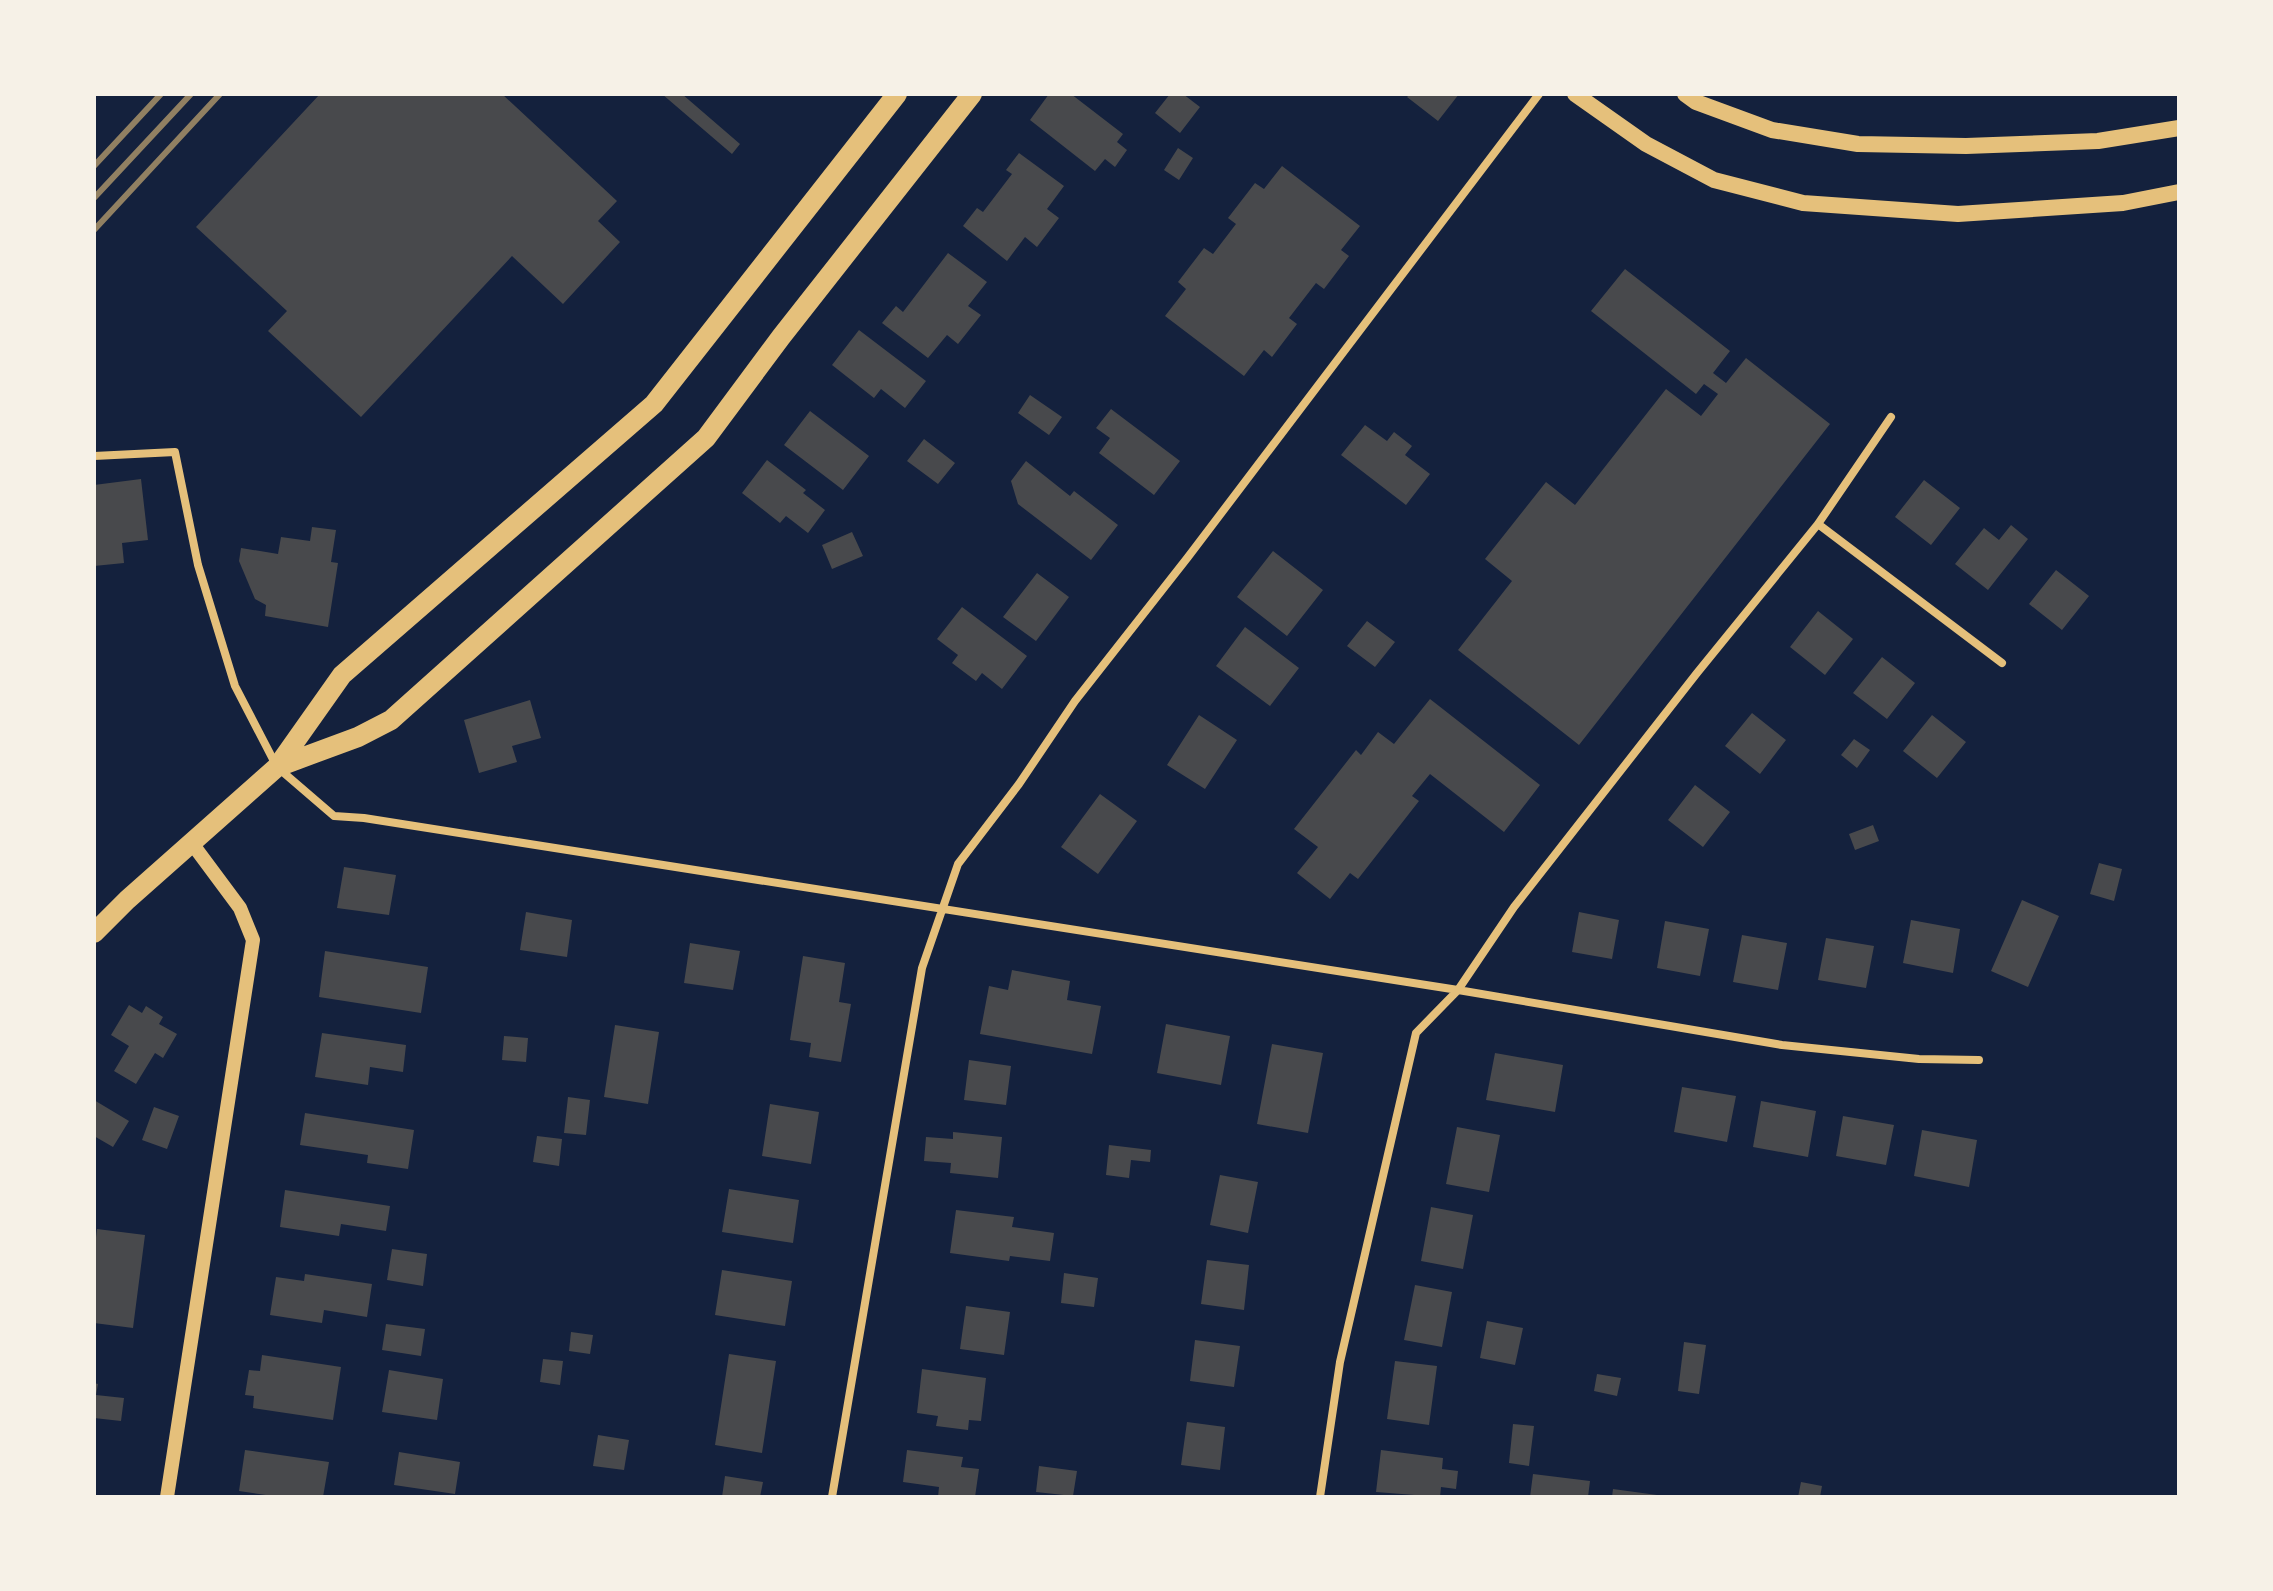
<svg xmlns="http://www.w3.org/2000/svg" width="2273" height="1591" viewBox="0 0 2273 1591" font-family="'Open Sans',sans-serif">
  <rect width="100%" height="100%" fill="#14213d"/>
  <path fill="#48494c" d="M320,94H502L617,201L598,221L620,242L563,304L512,256L361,417L268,331L287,311L196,227Z
    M662,94H682L740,144L732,154Z
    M1049,94H1071L1123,134L1117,142L1127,150L1115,167L1105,159L1095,171L1030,120Z
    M1170,94H1183L1200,107L1180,133L1155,113Z
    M1410,94H1459L1438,121L1407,97Z
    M1178,148L1193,158L1179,180L1164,170Z
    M1019,153L1064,186L1047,209L1059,218L1037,247L1025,237L1007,261L963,226L977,208L983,212L1012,174L1006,170Z
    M1282,166L1360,226L1341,250L1349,256L1324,289L1316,283L1289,318L1297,324L1272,357L1264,350L1244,376L1165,316L1186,289L1178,282L1204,248L1213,254L1236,224L1228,218L1255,183L1264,189Z
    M948,253L987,282L968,306L981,315L958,344L947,335L928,358L882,323L896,306L903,312Z
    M1625,269L1730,351L1713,373L1726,383L1746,358L1830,424L1579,745L1458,650L1512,581L1485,559L1546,482L1575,505L1666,389L1701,416L1718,394L1704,384L1696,394L1591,311Z
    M859,330L926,381L905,408L881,389L874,398L832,365Z
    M1030,395L1062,417L1049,435L1018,413Z
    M1111,409L1180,461L1154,495L1099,453L1110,438L1096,428Z
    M810,411L869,456L843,490L784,445Z
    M1365,425L1387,441L1394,432L1412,446L1405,455L1430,474L1406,505L1341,455Z
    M924,439L955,463L938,484L907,461Z
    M767,460L806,490L803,493L825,510L808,533L786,516L780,523L742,493Z
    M1026,461L1070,496L1074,491L1118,525L1091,560L1018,504L1011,481Z
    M141,479L148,540L122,543L124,563L94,566V485Z
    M1924,480L1960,508L1931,545L1895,517Z
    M2011,525L2028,539L1988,590L1955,564L1984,528L1999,540Z
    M312,527L336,530L331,562L338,563L328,627L265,616L266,605L255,599L239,561L241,548L278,554L281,537L310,541Z
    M852,532L863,556L832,569L822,545Z
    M1273,551L1323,590L1287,636L1237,597Z
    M2056,570L2089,596L2062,630L2029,604Z
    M1037,573L1069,597L1036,641L1003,617Z
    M962,607L1027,656L1002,689L982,673L976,681L952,663L958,655L937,639Z
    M1818,611L1853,639L1825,675L1790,647Z
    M1367,621L1395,642L1375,667L1347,646Z
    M1245,627L1299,668L1270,706L1216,666Z
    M1882,657L1915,683L1887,719L1853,693Z
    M1430,699L1540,785L1504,832L1430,774L1412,796L1419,801L1358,879L1350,873L1330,899L1297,873L1318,847L1294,829L1356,750L1361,755L1378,732L1394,744Z
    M530,700L541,738L512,746L517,762L479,773L464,720Z
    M1752,713L1786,740L1760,774L1725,746Z
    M1199,715L1237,740L1205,789L1167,765Z
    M1932,715L1966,742L1937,778L1903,751Z
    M1854,739L1870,750L1857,768L1841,755Z
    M1695,785L1730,812L1703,847L1668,820Z
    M1100,794L1137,821L1098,874L1061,847Z
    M1873,825L1879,841L1855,850L1849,834Z
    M2099,863L2122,869L2114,901L2090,894Z
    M344,867L396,875L389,915L337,908Z
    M2022,900L2059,916L2028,987L1991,971Z
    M526,912L572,920L567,957L520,950Z
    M1579,912L1619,920L1612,959L1572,952Z
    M1911,920L1960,929L1953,973L1903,963Z
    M1665,921L1709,929L1700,976L1657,968Z
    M1742,935L1787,943L1778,990L1733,982Z
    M1826,938L1874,946L1866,988L1818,980Z
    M690,943L740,951L733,990L684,983Z
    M325,951L428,967L421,1013L319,997Z
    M803,956L845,963L839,1002L851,1004L841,1062L809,1057L811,1043L790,1040Z
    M1012,970L1070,981L1067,1000L1101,1006L1092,1054L980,1034L989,986L1008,990Z
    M129,1005L142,1013L146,1006L163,1017L159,1024L177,1034L163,1058L155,1053L136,1084L114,1071L129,1046L111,1035Z
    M1166,1024L1230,1036L1221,1085L1157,1073Z
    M615,1025L659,1032L648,1104L604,1097Z
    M322,1033L406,1045L403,1072L370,1067L368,1085L315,1077Z
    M504,1036L528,1038L526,1062L502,1060Z
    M1272,1044L1323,1053L1308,1133L1257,1124Z
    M1495,1053L1563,1065L1555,1112L1486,1100Z
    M969,1060L1011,1066L1006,1105L964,1100Z
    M1682,1087L1736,1096L1727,1142L1674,1132Z
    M568,1097L590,1100L586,1135L564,1133Z
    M94,1100L129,1121L113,1147L94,1136Z
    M1761,1101L1816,1111L1808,1157L1753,1147Z
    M770,1104L819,1112L811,1164L762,1156Z
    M154,1107L179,1116L167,1149L142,1140Z
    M305,1113L414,1130L408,1169L367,1163L368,1155L300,1145Z
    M1843,1116L1894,1125L1886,1165L1836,1156Z
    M1457,1127L1500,1135L1489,1192L1446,1184Z
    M1922,1130L1977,1140L1969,1187L1914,1176Z
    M953,1132L1002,1137L998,1178L950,1173L951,1163L924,1161L926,1137L953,1139Z
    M537,1136L562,1139L559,1166L533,1162Z
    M1109,1145L1151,1150L1150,1162L1131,1160L1129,1178L1106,1175Z
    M1220,1175L1258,1182L1248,1233L1210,1225Z
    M729,1189L799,1200L793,1243L722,1232Z
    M285,1190L390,1206L386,1231L341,1224L339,1236L280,1227Z
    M1431,1207L1473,1215L1463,1269L1421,1261Z
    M956,1210L1014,1217L1012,1227L1054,1233L1050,1261L1010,1256L1009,1261L950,1253Z
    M97,1229L145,1235L133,1328L94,1323V1254Z
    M392,1249L427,1254L423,1286L387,1280Z
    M1207,1260L1249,1265L1244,1310L1201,1304Z
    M722,1270L792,1281L785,1326L715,1315Z
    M1064,1273L1098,1278L1094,1307L1061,1303Z
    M305,1274L372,1284L367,1317L324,1310L322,1323L270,1315L276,1277L304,1281Z
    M1415,1285L1452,1292L1442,1347L1404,1340Z
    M966,1306L1010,1312L1004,1355L960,1349Z
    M1487,1321L1523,1328L1515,1365L1480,1358Z
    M386,1324L425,1329L421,1356L382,1350Z
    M571,1332L593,1335L590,1354L569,1351Z
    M1195,1340L1240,1346L1234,1387L1190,1381Z
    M1684,1342L1706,1345L1699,1394L1678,1391Z
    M729,1354L776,1361L762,1453L715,1445Z
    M262,1355L341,1367L333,1420L253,1408L254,1396L245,1395L249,1370L260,1371Z
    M543,1359L563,1361L560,1385L540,1382Z
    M1395,1361L1437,1366L1429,1425L1387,1419Z
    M922,1369L986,1378L981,1421L969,1420L968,1430L936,1426L938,1416L917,1413Z
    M389,1370L443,1379L437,1420L382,1412Z
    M1597,1374L1621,1378L1617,1396L1594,1391Z
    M94,1383L98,1384L96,1395L124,1398L121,1421L94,1418Z
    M1187,1422L1225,1427L1220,1470L1181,1465Z
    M1513,1424L1534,1426L1529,1466L1509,1463Z
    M598,1435L629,1440L624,1470L593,1466Z
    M245,1450L329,1462L323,1497H279L239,1491Z
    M907,1450L963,1457L961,1467L979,1469L975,1497H938L939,1487L903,1482Z
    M1381,1450L1443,1458L1442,1469L1458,1471L1456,1489L1441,1487L1440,1497L1376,1492Z
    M399,1452L460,1462L455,1494L394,1485Z
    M1039,1466L1077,1471L1073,1496L1036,1492Z
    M1533,1474L1590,1481L1588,1497H1530Z
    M725,1476L763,1482L760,1497H722Z
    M1801,1482L1822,1486L1820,1497H1798Z
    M1613,1489L1657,1495V1497H1612Z"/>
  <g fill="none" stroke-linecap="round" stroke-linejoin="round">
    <path stroke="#e5c07b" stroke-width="8" d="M94,456L175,452L198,565L235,686L277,767L334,816L364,818L1458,990L1782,1045L1919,1059L1979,1060
      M1818,524L2002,663
      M832,1497L922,968L958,864L1019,784L1075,701L1188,557L1539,94
      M1320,1497L1340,1362L1416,1033L1458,990L1514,907L1697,673L1818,524L1891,417"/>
    <path stroke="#e5c07b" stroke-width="14" d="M167,1497L253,940L240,908L191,842"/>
    <path stroke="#e5c07b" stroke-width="16" d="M1575,94L1646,144L1714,180L1803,203L1958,214L2123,203L2179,192
      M1685,94L1696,102L1772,130L1858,144L1966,146L2098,141L2179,128"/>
    <path stroke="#e5c07b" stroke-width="20" d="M277,767L358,737L391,720L706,438L781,337L972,94
      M94,933L127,900L277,767L342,675L654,404L897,94"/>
    <path stroke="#918062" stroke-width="6" d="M94,166L161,94
      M94,198L191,94
      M94,230L220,94"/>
  </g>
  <rect width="2273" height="1591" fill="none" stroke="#f6f1e7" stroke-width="192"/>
</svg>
